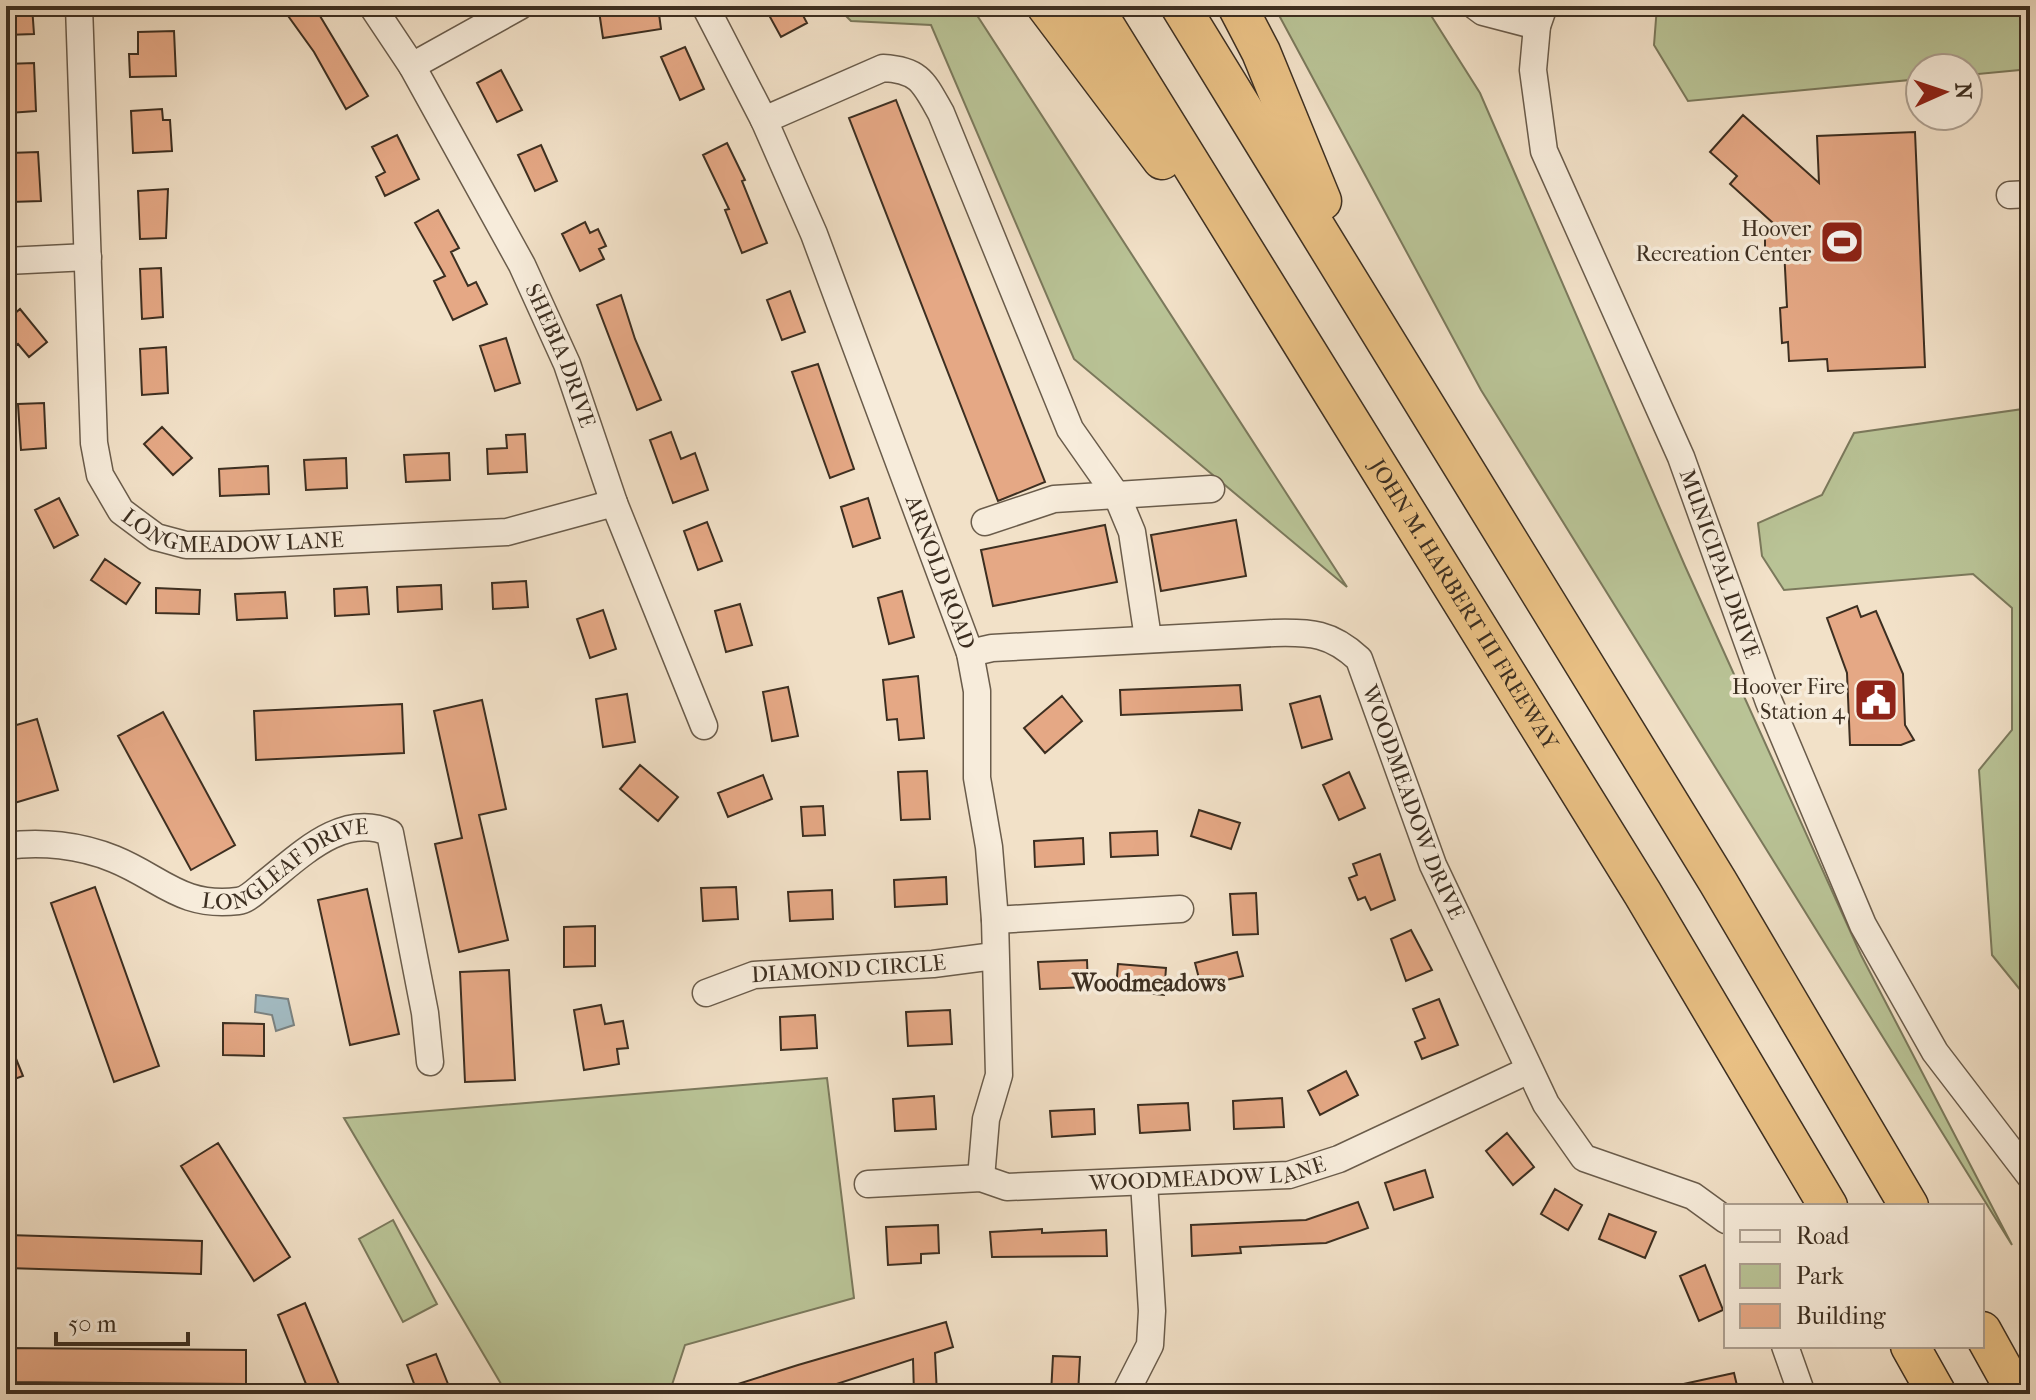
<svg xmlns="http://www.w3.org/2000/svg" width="2036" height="1400" viewBox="0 0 2036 1400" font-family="'IM FELL French Canon',serif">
  <rect width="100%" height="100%" fill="#f2e1c8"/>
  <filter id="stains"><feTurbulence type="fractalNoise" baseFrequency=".0025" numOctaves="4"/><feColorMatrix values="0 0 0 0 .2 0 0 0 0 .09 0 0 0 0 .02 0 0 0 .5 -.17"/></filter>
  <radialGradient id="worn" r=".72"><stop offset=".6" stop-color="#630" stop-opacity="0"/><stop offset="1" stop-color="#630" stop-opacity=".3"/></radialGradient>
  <path fill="#b9c396" stroke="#7b795c" stroke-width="2" d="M836,6H971L1347,587L1074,359L931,25L851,21Z
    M1274,6H1425L1480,93L1685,566L1861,955L2012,1245L1481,390Z
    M1657,6H2030V69L1968,75V68H1920V79L1688,101L1654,45Z
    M2030,408V1002L1992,955L1979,770L2012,730V608L1973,574L1784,590L1762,556L1758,523L1822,495L1854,433Z
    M827,1078L854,1298L685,1345L669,1394H507L344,1118Z
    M393,1220L437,1304L403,1322L359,1239Z"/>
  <path fill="#a2bac1" stroke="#7a8281" stroke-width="2" d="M256,995L288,999L294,1025L276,1031L272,1015L255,1012Z"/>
  <path fill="#e5a885" stroke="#3d2f21" stroke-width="2" d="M6,6H32L34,34L6,35Z
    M297,6H314L368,96L346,109L314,52L286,13Z
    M632,6H658L661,29L603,38L599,11Z
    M764,6H798L807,23L781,37Z
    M174,31L176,76L130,77L129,54H138V32Z
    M685,47L704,89L680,100L661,57Z
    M34,63L36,111L9,113L6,64Z
    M501,70L522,110L497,122L477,83Z
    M896,100L1045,482L998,501L849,118Z
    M162,109L163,120H170L172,151L133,153L131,111Z
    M1743,115L1819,183L1817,136L1915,132L1925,367L1828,371L1827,359L1789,361L1788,342L1782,343L1780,308L1787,307L1784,249L1765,250V235L1785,234L1730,184L1737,176L1710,152Z
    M397,135L419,179L385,196L376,177L385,172L372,147Z
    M727,143L745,180L742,181L767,243L742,253L725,210L729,209L703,155Z
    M541,145L557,181L535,191L518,155Z
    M38,152L41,201L11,202L9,153Z
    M168,189L166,238L140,239L138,191Z
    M438,210L459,248L451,252L468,286L476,282L487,304L453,320L434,281L445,276L415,223Z
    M585,222L590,233L598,229L606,246L599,249L604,259L580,271L562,234Z
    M161,268L163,317L142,319L140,269Z
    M790,291L805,332L782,340L767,300Z
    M621,295L635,339L661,400L637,410L597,305Z
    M20,309L47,342L29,357L18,344L6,354V321Z
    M506,338L520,383L495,391L480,346Z
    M166,347L168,393L142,395L140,349Z
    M818,364L854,469L830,478L792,372Z
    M44,403L46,448L21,450L18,404Z
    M162,427L192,458L173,475L144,444Z
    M671,432L681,459L695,453L708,490L673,503L650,440Z
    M525,434L527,472L488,474L487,449L507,448L506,435Z
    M449,453L450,480L406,482L404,455Z
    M346,458L347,488L306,490L304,460Z
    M268,466L269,494L220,496L219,469Z
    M59,498L78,535L54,548L35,510Z
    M868,498L880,538L853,547L841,507Z
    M1236,520L1246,576L1161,591L1151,535Z
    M707,522L722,561L698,570L684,531Z
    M1105,525L1117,582L993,606L981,550Z
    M105,559L140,583L126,604L91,580Z
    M526,581L528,607L493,609L492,583Z
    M441,585L442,609L398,612L397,587Z
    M367,587L369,614L335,616L334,589Z
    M156,588L200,590L199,614L156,613Z
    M902,591L914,637L889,644L878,598Z
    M285,592L287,618L237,620L235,594Z
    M740,604L752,645L726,652L715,611Z
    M1857,606L1861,617L1876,611L1903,674L1905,725L1914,740L1901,745H1850L1847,673L1827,618Z
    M603,610L616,649L590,658L577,619Z
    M918,676L924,738L899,740L897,719L887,720L883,680Z
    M1240,685L1242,710L1121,715L1120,690Z
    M788,687L798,736L772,741L763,692Z
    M627,694L635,742L603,747L596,699Z
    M1062,696L1082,721L1045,753L1024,728Z
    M1320,696L1332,739L1302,748L1290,704Z
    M482,700L506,809L479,815L508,940L459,952L435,844L462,838L434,711Z
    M402,704L404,753L256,760L254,711Z
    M163,712L235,845L191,870L118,736Z
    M37,719L58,790L11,804L6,786V728Z
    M640,765L678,797L658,821L620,789Z
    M927,771L930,819L901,820L898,772Z
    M1349,772L1365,808L1339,820L1323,785Z
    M763,775L772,799L728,817L718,793Z
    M823,806L825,835L803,836L801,807Z
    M1199,810L1240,823L1231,849L1191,836Z
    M1157,831L1158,855L1111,857L1110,833Z
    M1083,838L1084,864L1035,867L1034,841Z
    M1380,854L1395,900L1371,910L1365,897L1358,900L1349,878L1357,875L1353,864Z
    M946,877L947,904L895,907L894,880Z
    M95,887L159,1066L114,1082L51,903Z
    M736,887L738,919L703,921L701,888Z
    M367,889L399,1034L350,1045L318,900Z
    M832,890L833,919L790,921L788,892Z
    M1256,893L1258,934L1233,935L1230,894Z
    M595,926V966L564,967V927Z
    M1411,930L1432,970L1406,981L1391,939Z
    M1237,952L1243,976L1201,986L1195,963Z
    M1087,960L1088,987L1040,989L1038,962Z
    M1118,964L1166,968L1164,995L1116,990Z
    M509,970L515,1080L465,1082L460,972Z
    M1439,999L1458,1045L1422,1059L1415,1042L1425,1038L1413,1009Z
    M601,1005L605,1024L623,1021L628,1048L617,1049L619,1064L584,1070L574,1010Z
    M950,1010L952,1044L908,1046L906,1012Z
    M815,1015L817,1048L781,1050L780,1017Z
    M223,1023L264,1024V1056L223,1055Z
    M6,1034L23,1076L6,1082Z
    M1346,1071L1358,1095L1320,1115L1308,1091Z
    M934,1096L936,1129L895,1131L893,1099Z
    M1282,1098L1284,1127L1234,1129L1233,1101Z
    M1188,1103L1190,1130L1140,1133L1138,1105Z
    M1094,1109L1095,1134L1052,1137L1050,1111Z
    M1507,1133L1534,1167L1513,1185L1486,1151Z
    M218,1143L290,1257L254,1281L181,1166Z
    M1425,1170L1433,1197L1394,1210L1385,1183Z
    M1555,1189L1582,1205L1568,1230L1541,1214Z
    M1358,1202L1368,1228L1326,1243L1240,1247L1241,1253L1192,1256L1191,1225L1306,1220Z
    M1609,1214L1656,1232L1645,1258L1599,1239Z
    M938,1225L939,1253L921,1254V1263L888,1265L886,1227Z
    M1042,1229V1233L1106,1230L1107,1256L992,1257L990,1232Z
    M8,1235L202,1241L201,1274L7,1268Z
    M1705,1265L1723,1310L1699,1321L1680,1276Z
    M305,1303L343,1394H310L278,1315Z
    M946,1322L953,1347L935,1353L937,1394H914L913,1359L806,1394H717L716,1391L798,1365Z
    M6,1348L246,1350V1384L6,1382Z
    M436,1354L452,1394H418L407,1365Z
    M1053,1356L1080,1357L1078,1394H1051Z
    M1734,1373L1739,1394H1666L1665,1388Z"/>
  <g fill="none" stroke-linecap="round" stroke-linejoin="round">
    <g stroke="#6a5c4b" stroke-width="29">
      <g id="minor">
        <path id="s1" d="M79,6L94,443L100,475L121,511L156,537L186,545H239L507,532L614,503"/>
        <path id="s2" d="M372,6L412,66L522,265L567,364L614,503L704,726"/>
        <path id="s3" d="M705,6L764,120L814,234L970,653L977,691V778L989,847L995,920L999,1075L986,1119L981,1178"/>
        <path d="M1475,6L1483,12L1537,26"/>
        <path id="s4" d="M1544,6L1537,26L1533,70L1544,151L1681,457L1769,702L1863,925L1935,1052L2030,1176"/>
        <path d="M412,66L520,6"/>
        <path d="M764,120L883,68C920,70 924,83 941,113L1070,429L1117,496L1132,532L1148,638"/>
        <path d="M2010,195L2030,194"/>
        <path d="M6,261L88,257"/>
        <path d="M985,522L1054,499L1211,489"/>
        <path id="s5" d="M970,653L992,648L1274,633C1311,632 1331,633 1359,659L1433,865L1546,1104L1584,1158L1693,1196L1726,1220"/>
        <path id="s6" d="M6,846C41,841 80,845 114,859C161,878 181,908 238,901C247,900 256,891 263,885C299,857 342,811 390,833L425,1013L430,1062"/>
        <path d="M995,920L1180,909"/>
        <path id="s7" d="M706,993L754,975L933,964L994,956"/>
        <path id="s8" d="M868,1184L981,1178L1007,1187L1289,1175L1339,1159L1529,1070"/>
        <path d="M1785,1346L1802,1394"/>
        <path d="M1125,1394L1150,1345L1152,1311L1144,1182"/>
      </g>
    </g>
    <g stroke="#3d2f21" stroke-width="41">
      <g id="highway">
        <path d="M1046,6L1162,160"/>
        <path id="s9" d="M1093,6L1643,894L1828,1206"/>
        <path d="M1180,6L1718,882L1909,1206"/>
        <path d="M1237,6L1261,52L1322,201"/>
        <path d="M1982,1331L2017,1394"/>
        <path d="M1910,1346L1937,1394"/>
      </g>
    </g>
    <use href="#minor" stroke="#f7ecdb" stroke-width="26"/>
    <use href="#highway" stroke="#e9c084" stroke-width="38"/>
  </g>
  <defs>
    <g id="stadium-square" transform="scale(2.3)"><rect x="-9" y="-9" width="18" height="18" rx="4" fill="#8f2418" stroke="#f7ecdb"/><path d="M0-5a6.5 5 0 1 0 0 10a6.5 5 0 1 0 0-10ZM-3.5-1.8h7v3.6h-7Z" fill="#fff"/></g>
    <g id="civic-square" transform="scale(2.3)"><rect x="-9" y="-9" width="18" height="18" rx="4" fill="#8f2418" stroke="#f7ecdb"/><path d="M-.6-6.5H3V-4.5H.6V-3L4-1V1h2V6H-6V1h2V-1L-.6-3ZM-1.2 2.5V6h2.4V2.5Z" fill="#fff"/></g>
  </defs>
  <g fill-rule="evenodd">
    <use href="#stadium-square" x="1842" y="242"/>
    <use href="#civic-square" x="1876" y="700"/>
  </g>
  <g text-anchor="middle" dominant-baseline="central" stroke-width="7" stroke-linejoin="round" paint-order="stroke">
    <g font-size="22" fill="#3d2f21" stroke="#f7ecdb" text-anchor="end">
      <text x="1811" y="229">Hoover<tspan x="1811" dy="25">Recreation Center</tspan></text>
      <text x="1845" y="687">Hoover Fire<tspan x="1845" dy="25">Station 4</tspan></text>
    </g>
    <g font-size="22" fill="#3d2f21" stroke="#f7ecdb">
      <text stroke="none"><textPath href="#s2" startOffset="398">SHEBIA DRIVE</textPath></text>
      <text stroke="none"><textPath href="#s1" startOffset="630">LONGMEADOW LANE</textPath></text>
      <text stroke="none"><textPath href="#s4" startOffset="596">MUNICIPAL DRIVE</textPath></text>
      <text stroke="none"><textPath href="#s3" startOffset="614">ARNOLD ROAD</textPath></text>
      <text stroke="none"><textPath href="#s9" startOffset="704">JOHN M. HARBERT III FREEWAY</textPath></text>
      <text stroke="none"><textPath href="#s5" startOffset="550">WOODMEADOW DRIVE</textPath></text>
      <text stroke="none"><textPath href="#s6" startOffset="302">LONGLEAF DRIVE</textPath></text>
      <text stroke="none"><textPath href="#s7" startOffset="146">DIAMOND CIRCLE</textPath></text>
      <text stroke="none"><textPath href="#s8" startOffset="342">WOODMEADOW LANE</textPath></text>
    </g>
    <g font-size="24" font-weight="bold" fill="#3d2f21" stroke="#f7ecdb">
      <text x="1149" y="983">Woodmeadows</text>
    </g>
  </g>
  <rect width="2036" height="1400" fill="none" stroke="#f2e1c8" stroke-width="32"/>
  <rect x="8" y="8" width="2020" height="1384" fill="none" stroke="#3d2f21" stroke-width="4"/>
  <rect x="16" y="16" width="2004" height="1368" fill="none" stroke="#3d2f21" stroke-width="2"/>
  <rect x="1724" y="1204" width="260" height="144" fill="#f7ecdb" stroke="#ada091" stroke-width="2"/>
  <rect x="1740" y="1230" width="40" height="12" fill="#f7ecdb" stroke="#ada091" stroke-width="2"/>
  <text x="1796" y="1244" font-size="24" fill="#3d2f21">Road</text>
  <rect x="1740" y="1264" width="40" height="24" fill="#b9c396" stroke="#ada091" stroke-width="2"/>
  <text x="1796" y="1284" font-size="24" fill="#3d2f21">Park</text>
  <rect x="1740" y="1304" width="40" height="24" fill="#e5a885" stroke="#ada091" stroke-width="2"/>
  <text x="1796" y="1324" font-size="24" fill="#3d2f21">Building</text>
  <g transform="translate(1944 92) rotate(87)"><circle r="38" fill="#f7ecdb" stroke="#ada091" stroke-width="2"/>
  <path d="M0-6L14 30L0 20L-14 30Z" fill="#8f2418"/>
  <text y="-12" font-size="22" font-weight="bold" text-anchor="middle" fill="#3d2f21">N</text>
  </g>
  <path d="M56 1332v12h132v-12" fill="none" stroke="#3d2f21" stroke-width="4"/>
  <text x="68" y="1332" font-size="24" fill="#3d2f21" stroke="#f7ecdb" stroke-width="6" paint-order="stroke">50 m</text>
  <rect width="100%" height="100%" filter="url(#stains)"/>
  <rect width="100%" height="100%" fill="url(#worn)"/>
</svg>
